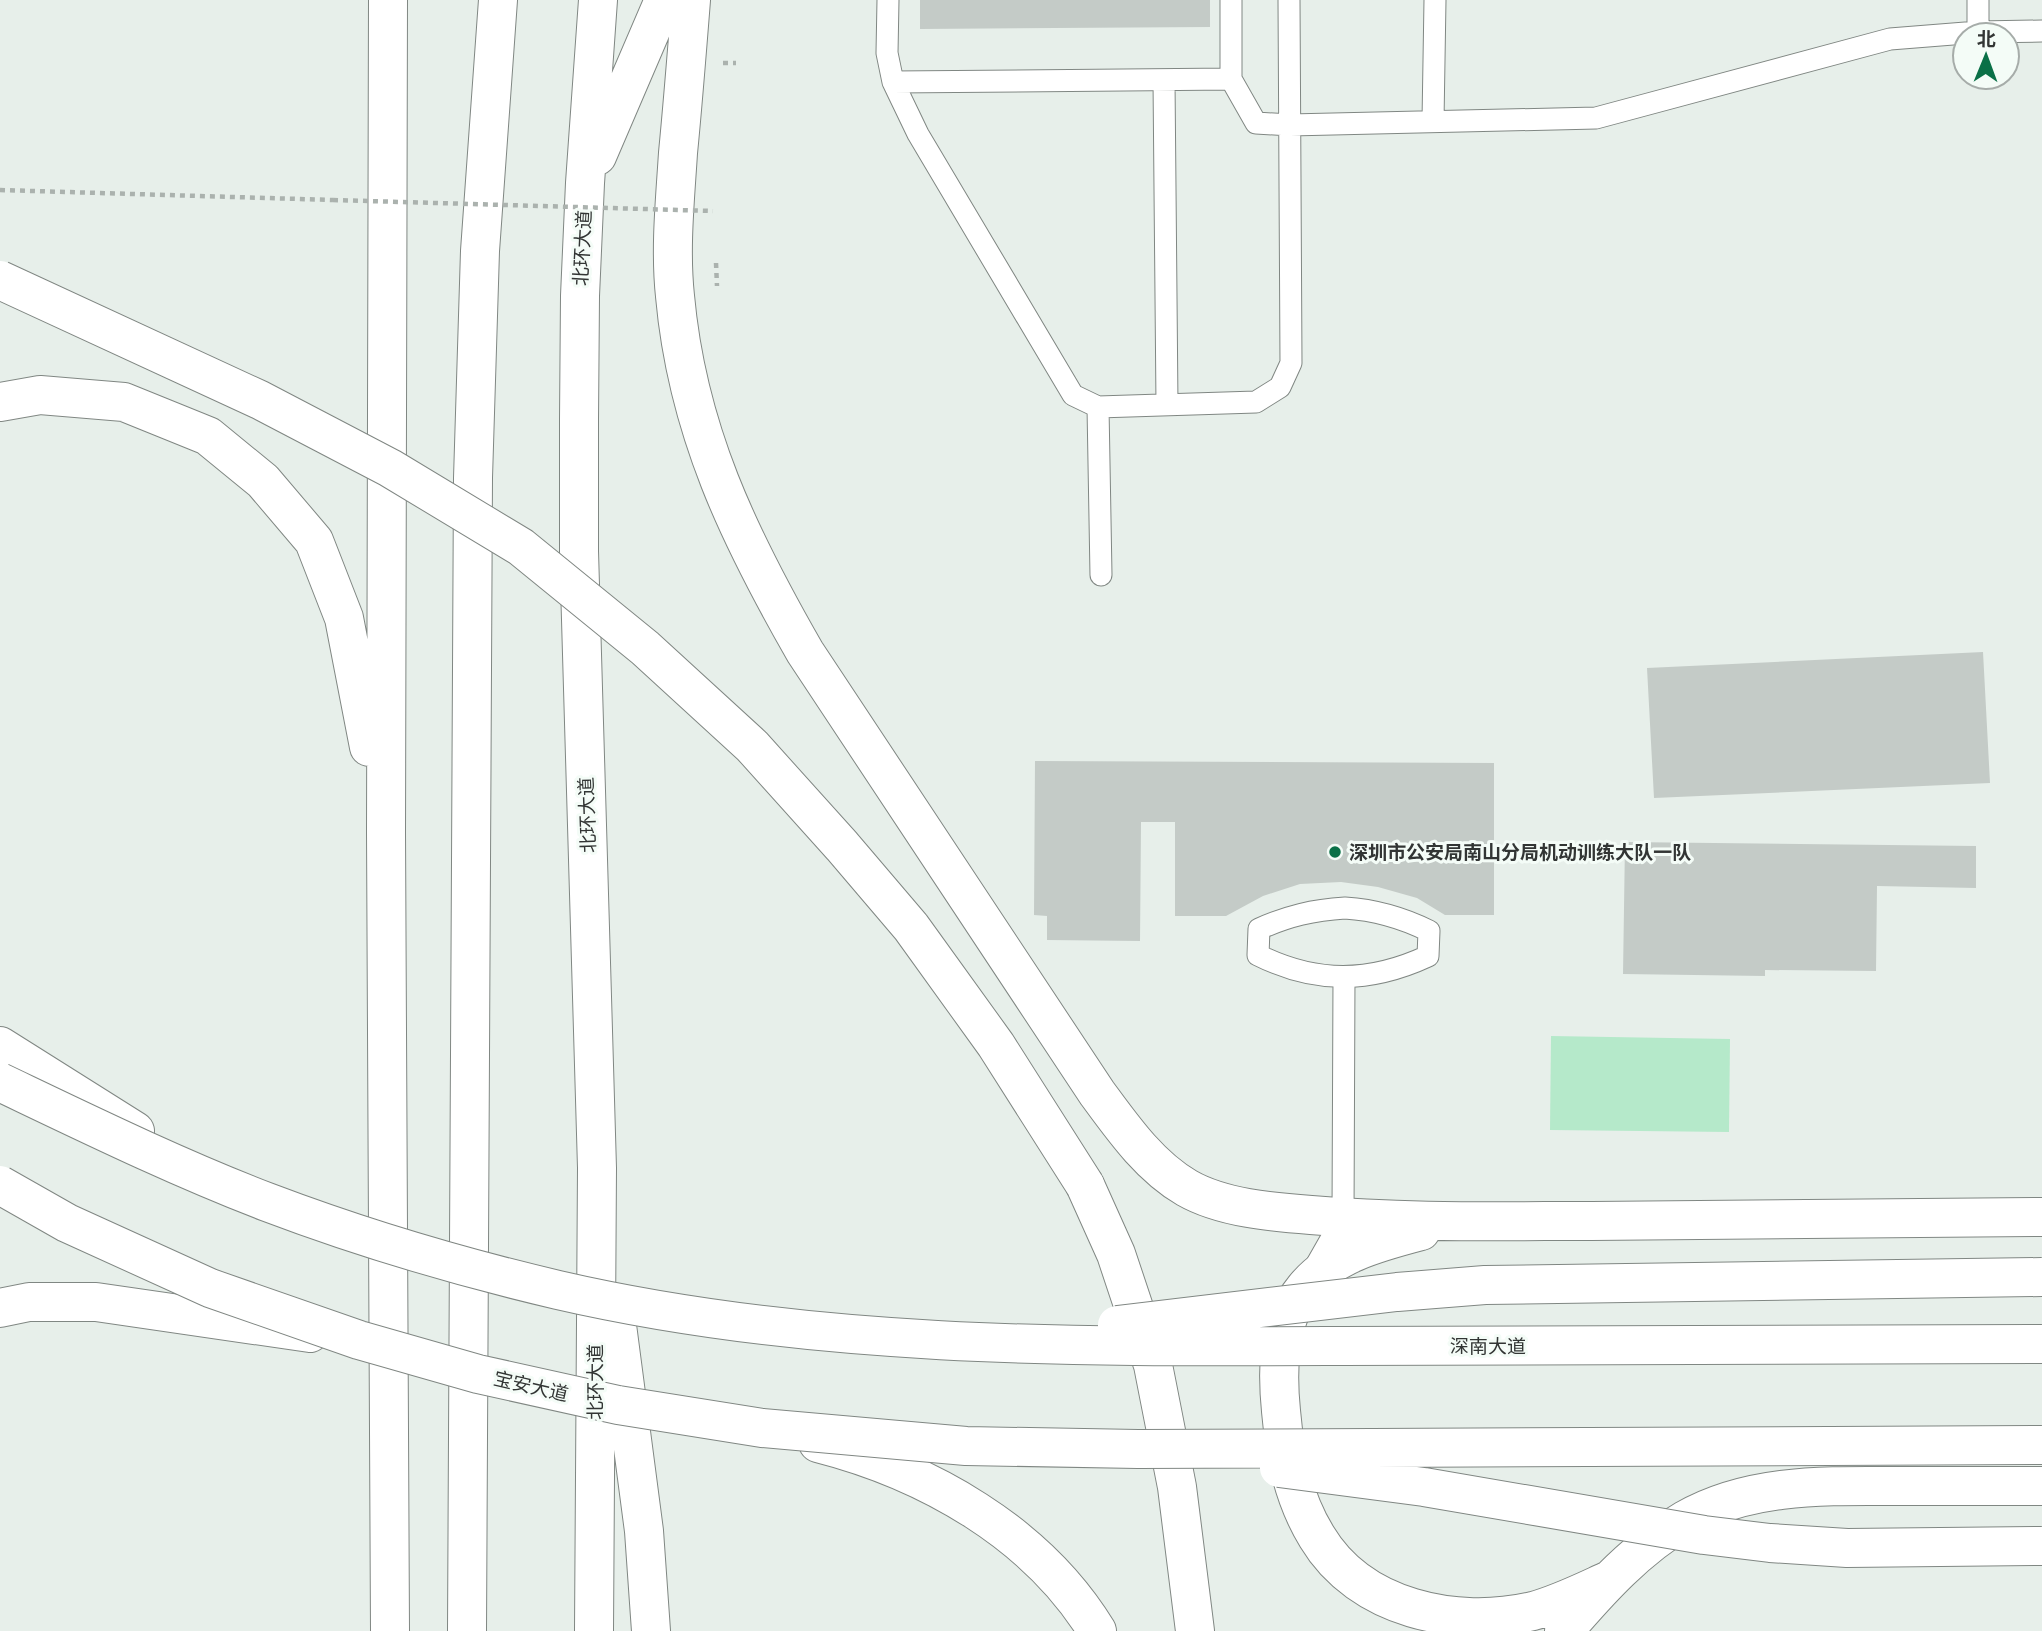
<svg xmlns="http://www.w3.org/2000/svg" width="2042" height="1631" viewBox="0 0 2042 1631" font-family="'Public Sans','Noto Sans SC',sans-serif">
  <rect width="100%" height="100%" fill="#e7efea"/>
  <path fill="#b5e9ca" d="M1551,1036L1730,1039L1729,1132L1550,1130Z"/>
  <path fill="#c4cbc7" d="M920,0H1210V27L920,29Z
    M1983,652L1990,783L1654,798L1647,668Z
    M1035,761L1494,763V915H1445L1417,898L1378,887L1341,882L1300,884L1263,896L1226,916H1175V822H1141L1140,941L1047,940V916L1034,915Z
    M1625,842L1976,846V888L1877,886L1876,971L1765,970V976L1623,974Z"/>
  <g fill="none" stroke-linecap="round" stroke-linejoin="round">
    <g stroke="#808783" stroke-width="23">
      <path id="service" d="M888,0L887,53L893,82L918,134L1073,395L1098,407L1256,402L1280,387L1291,363L1289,0
        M1231,0V79L1256,123L1290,125L1596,118L1890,39L1978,32L2042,31
        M1978,0V32
        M1164,80L1167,405
        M893,82L1231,79
        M1433,121L1435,0
        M1098,407L1101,575
        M1345,908C1376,910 1401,917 1429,931L1428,956C1370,983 1316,984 1258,955L1259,929C1288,916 1313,910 1345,908Z
        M1314,1269L1343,1218L1344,977"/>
    </g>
    <g stroke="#808783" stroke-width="40">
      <path id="primary" d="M388,0L386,832L390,1631
        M691,0C687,51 683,102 678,153C675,201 670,249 675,296C687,430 739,537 805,652L1097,1093C1122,1127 1149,1166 1187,1188C1222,1208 1272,1212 1311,1215C1404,1223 1498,1221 1592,1221C1742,1220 1892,1219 2042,1217
        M597,156L664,0
        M0,402L40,395L124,402L208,436L263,481L314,541L344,618L369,747
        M0,1046L135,1131
        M1085,1185L1116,1254L1153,1365L1177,1487L1195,1631
        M1421,1231C1379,1242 1332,1254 1304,1289C1277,1322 1277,1371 1281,1411C1285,1456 1293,1498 1317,1537C1360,1609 1456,1629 1533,1611C1559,1604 1583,1592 1607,1581
        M0,1308L29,1302H96L310,1333
        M615,1310L644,1531L651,1631
        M818,1443C928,1471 1037,1533 1097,1631
        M467,1631L473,478L480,251L498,0
        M594,1631L597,1168L579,551V419L580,296L585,183L598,0
        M1564,1631C1600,1589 1637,1548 1685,1520C1751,1482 1830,1486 1904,1486C1950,1486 1996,1486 2042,1486"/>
    </g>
    <path stroke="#abb2ae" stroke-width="4.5" stroke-dasharray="5 5" stroke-linecap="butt" d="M723,63H736
      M0,190L333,200
      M716,263L717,286"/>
    <use href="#service" stroke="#fff" stroke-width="21"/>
    <use href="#primary" stroke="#fff" stroke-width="38"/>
    <g stroke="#808783" stroke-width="40" stroke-linecap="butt">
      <path id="primary-bridge" d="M0,280L260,400L390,468L521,547L645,648L752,746L842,846L911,927L996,1045L1085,1185
        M0,1082C88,1124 176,1167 267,1202C362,1238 460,1267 558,1290C814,1349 1079,1347 1340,1346C1574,1346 1808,1345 2042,1344
        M0,1185L67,1223L210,1288L359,1340L478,1374L618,1405L762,1428L966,1446L1138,1449L2042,1445
        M1117,1325L1397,1292L1485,1285L2042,1277
        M1279,1468L1424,1487L1704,1535L1770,1543L1847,1548L2042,1546"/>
    </g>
    <path stroke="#abb2ae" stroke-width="4.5" stroke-dasharray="5 5" stroke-linecap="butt" d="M333,200L713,211"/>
    <use href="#primary-bridge" stroke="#fff" stroke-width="38"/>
  </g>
  <circle fill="#0a7047" stroke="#f4fcf7" stroke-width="2.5" cx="1335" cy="852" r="7"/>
  <g text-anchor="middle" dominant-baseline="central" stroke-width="6" stroke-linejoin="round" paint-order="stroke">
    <g font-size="19" fill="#323534" stroke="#f4fcf7">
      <text transform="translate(582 248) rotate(-87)">北环大道</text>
      <text transform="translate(587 815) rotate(-92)">北环大道</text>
      <text x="1488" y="1346">深南大道</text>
      <text transform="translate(595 1382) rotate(-90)">北环大道</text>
      <text transform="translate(531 1386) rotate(13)">宝安大道</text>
    </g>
    <g font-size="19" font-weight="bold" fill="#323534" stroke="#f4fcf7" text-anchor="start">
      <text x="1349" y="852">深圳市公安局南山分局机动训练大队一队</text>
    </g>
  </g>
  <g transform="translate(1986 56) rotate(1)"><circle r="33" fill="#f4fcf7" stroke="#a6aca9" stroke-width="2"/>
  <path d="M0-5L12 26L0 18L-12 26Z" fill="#0a7047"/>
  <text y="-10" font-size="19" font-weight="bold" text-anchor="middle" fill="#323534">北</text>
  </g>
</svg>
